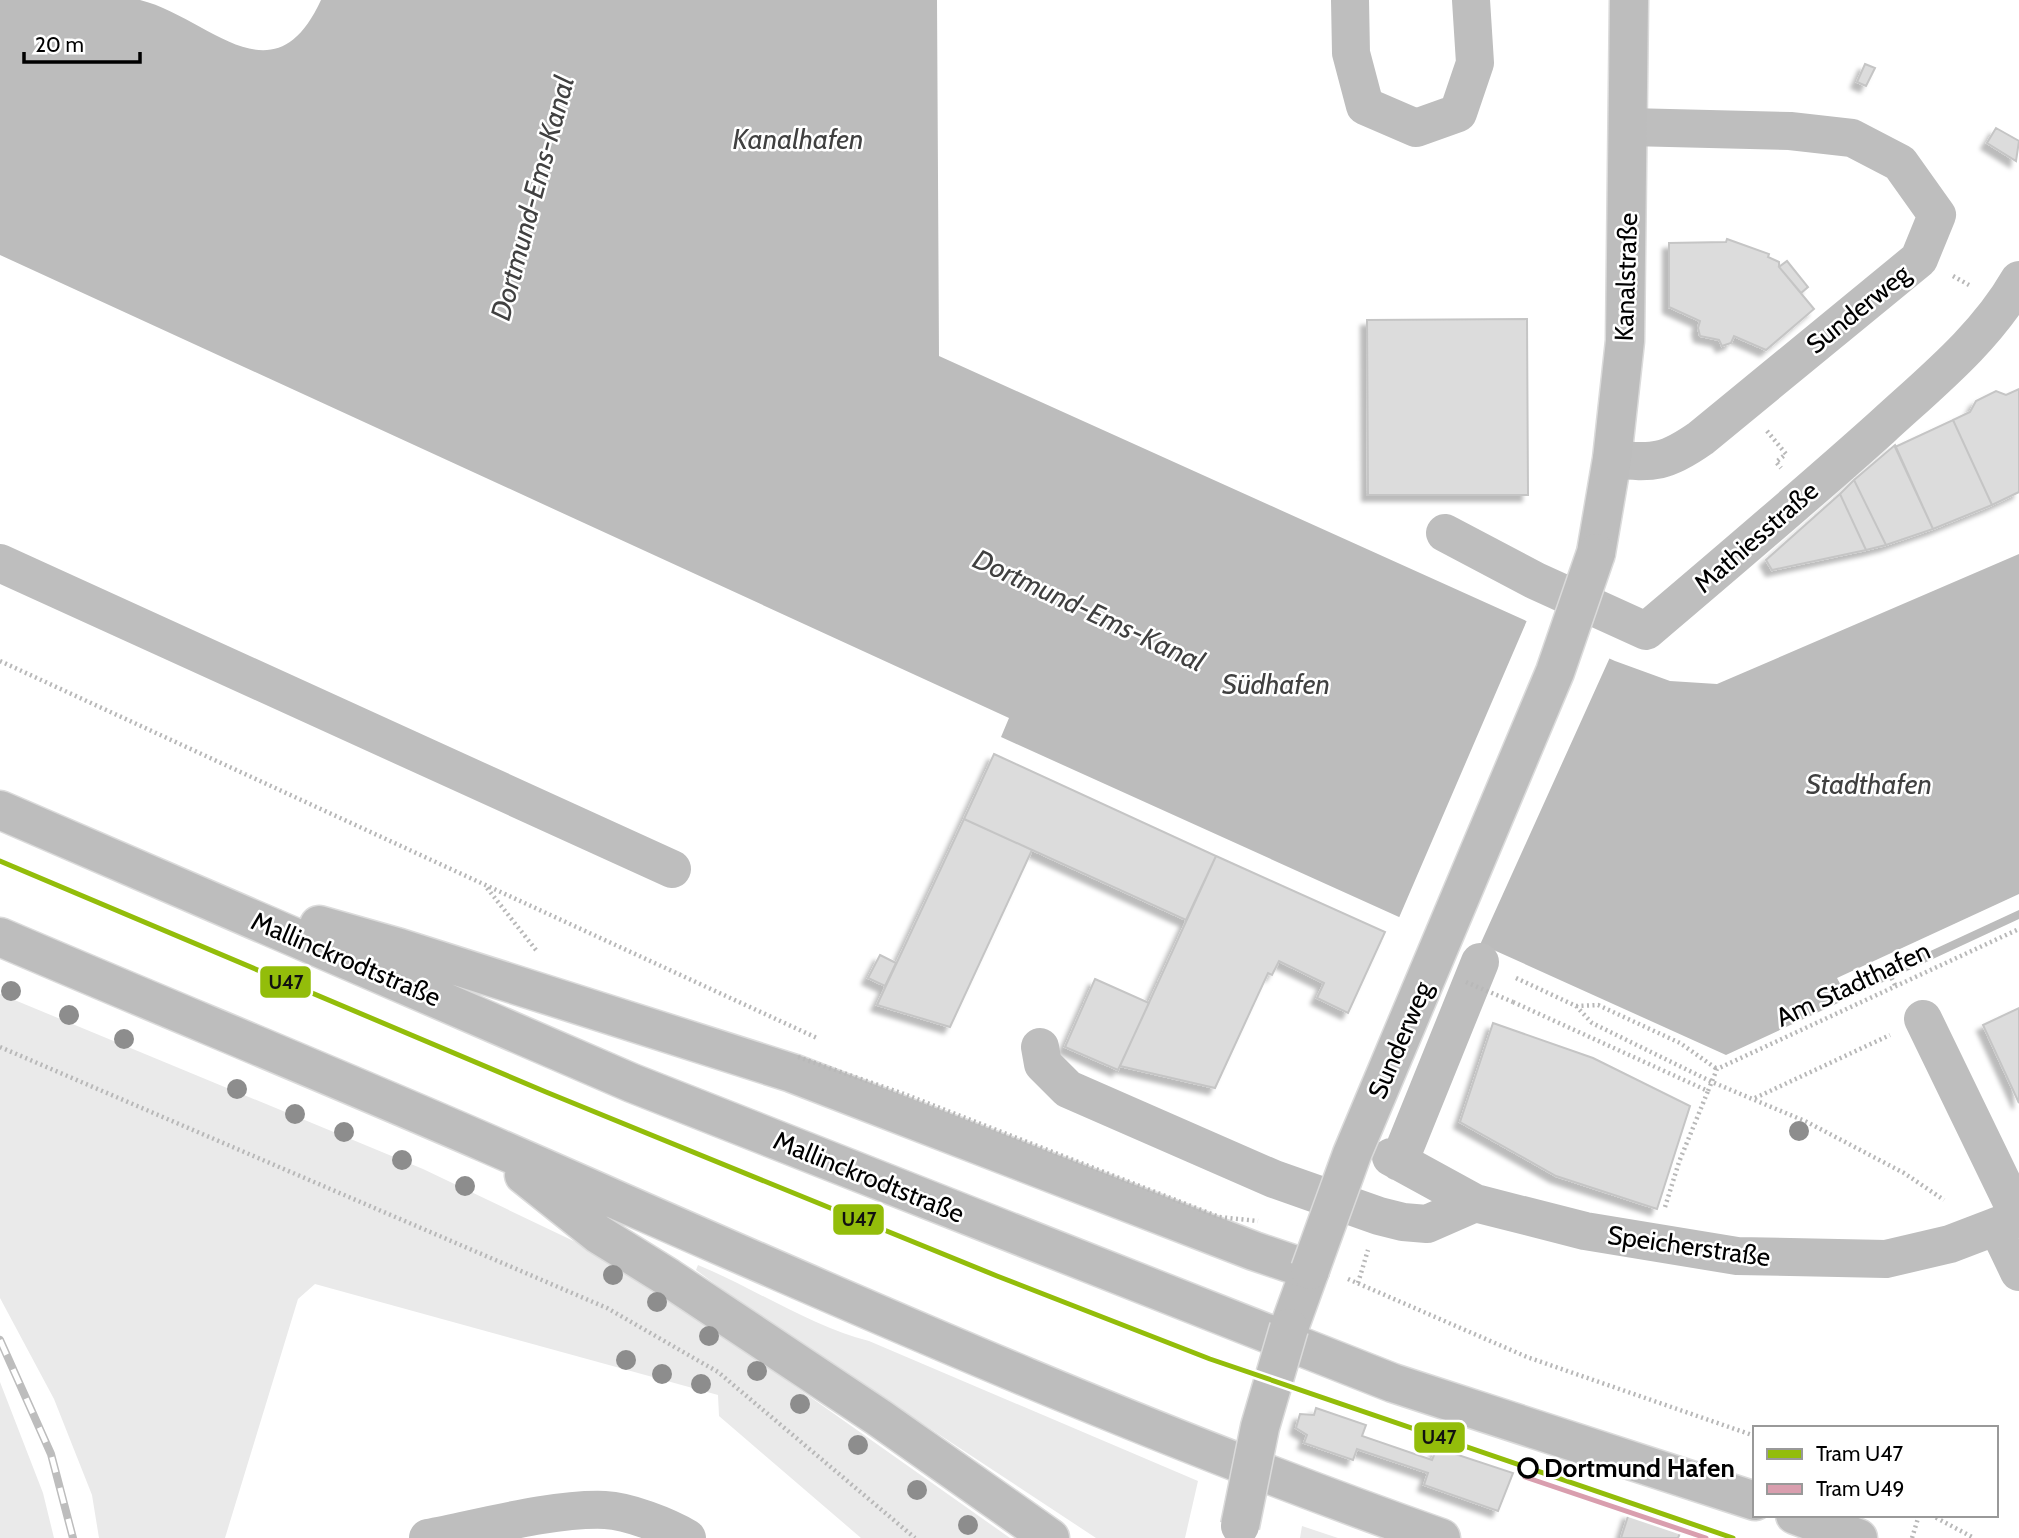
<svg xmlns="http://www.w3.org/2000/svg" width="2019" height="1538" viewBox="0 0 2019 1538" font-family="Cabin,sans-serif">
  <defs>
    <filter id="shadow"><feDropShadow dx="-6" dy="6" stdDeviation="2" flood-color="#0004"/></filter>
  </defs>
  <rect width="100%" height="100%" fill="#fff"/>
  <path fill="#eaeaea" d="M0,994L423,1169L582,1245L681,1306L1010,1538H861L719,1416L718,1395L315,1284L298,1299L225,1538H99L92,1495L54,1399L0,1298Z
    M698,1265C754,1288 812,1327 869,1341L1198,1481L1185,1538H1096L753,1312L696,1270Z
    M0,1382L43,1493L54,1538H0Z
    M1302,1526L1338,1538H1300Z"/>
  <path fill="#bcbcbc" d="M0,0C34,0 68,0 102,0C114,0 129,0 140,0C209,17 273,104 321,0H937L939,356L1615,661L1670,681L1717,684L2019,554V919L1726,1055L1487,947L1399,917L1001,737L1009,718L0,255Z"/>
  <path fill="#fff" d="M1528,618L1611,655L1479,947L1398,920Z
    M2019,894V910L1844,991L1837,978Z"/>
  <path fill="#dcdcdc" stroke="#c5c5c5" stroke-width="2" filter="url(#shadow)" d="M1865,64L1875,68L1866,86L1857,82Z
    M1996,128L2019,141L2016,161L1987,143Z
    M1727,239L1769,254L1768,257L1779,262V267L1814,309L1766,350L1734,336L1731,343L1722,346L1719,340L1700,336L1698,328L1700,321L1669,307V243L1726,242Z
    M1787,261L1808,287L1801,293L1779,267Z
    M1527,319L1528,495H1368L1367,320Z
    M2019,389V492L1992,505L1953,420L1970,412L1976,401L1996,391L2006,395Z
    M1953,420L1992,505L1933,529L1895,447Z
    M1895,445L1933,529L1886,545L1854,480Z
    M1854,480L1886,545L1866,550L1840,494Z
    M1840,494L1866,550L1772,570L1766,560Z
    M994,754L1216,856L1186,920L964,819Z
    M964,819L1032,850L950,1027L877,1005Z
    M1216,856L1385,932L1348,1013L1317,998L1324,983L1279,961L1272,975L1268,973L1215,1088L1120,1066Z
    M880,955L896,963L885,986L868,978Z
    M1095,979L1149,1003L1118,1070L1065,1047Z
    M2019,1008V1103L1983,1025Z
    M1493,1023L1593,1058L1690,1106L1657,1209L1556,1176L1460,1122Z
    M1316,1408L1366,1425L1362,1436L1432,1460L1437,1448L1513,1473L1498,1511L1424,1485L1428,1473L1357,1449L1353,1460L1304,1443L1307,1435L1296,1428L1300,1414L1314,1415Z
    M1629,1513L1681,1531L1678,1538H1621Z"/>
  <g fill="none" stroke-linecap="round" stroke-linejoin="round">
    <g stroke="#dbdbdb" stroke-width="41">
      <path id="major" d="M1596,553L1612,459L1625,341L1629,0
        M1289,1328L1310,1270"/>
    </g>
    <g stroke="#dbdbdb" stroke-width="41">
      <path id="highway" d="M0,810L632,1083L1393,1383L1755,1501
        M319,925L400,948L792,1073L1254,1251L1310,1270
        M0,937C161,1006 323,1072 484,1142C800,1280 1115,1423 1441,1538
        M524,1175L598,1234L669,1278L878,1417L1050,1538
        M1795,1515L1858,1538"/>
    </g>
    <path stroke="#b8b8b8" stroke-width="4.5" stroke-dasharray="2 3.5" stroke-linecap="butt" d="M1953,276L1969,285
      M1767,431L1786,454L1776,462L1781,468
      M0,661L817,1038
      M487,888L536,950
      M1516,978L1576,1006L1592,1023L1712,1082L1807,1122L1904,1173L1944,1200
      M1895,985L1887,969L1929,949
      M1513,1002L1708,1091L1717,1069L2019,929
      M1576,1006L1598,1005L1680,1043L1717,1069
      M0,1047L607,1308L718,1372L915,1538
      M1755,1098L1890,1035
      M1665,1207L1679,1162L1708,1091
      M1348,1279L1527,1357L1755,1436
      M1358,1283L1368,1250
      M1931,1515L1974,1538
      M1912,1538L1919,1515"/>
    <path stroke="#bebebe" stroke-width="38" d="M1350,0L1351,53L1365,106L1416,128L1458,113L1475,63L1471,0
      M1612,459C1654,464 1667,462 1701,438L1919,259L1937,215L1900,163L1852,138L1790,131L1629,127
      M1445,533L1536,581L1646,631C1725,564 1804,497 1881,428C1931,382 1985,339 2019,280
      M0,563L672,869
      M1923,1019L2019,1217
      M1040,1047L1043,1064L1068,1089L1274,1179L1379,1216L1403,1222L1427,1224L1475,1203
      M1391,1157L1475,1203L1585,1231L1737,1256L1886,1259L1950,1244L2018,1218
      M1399,1162L1480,962
      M1997,1226L2019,1272
      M428,1538C481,1528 552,1508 605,1510C628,1511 667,1526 687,1538"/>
    <use href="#major" stroke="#bdbdbd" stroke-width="38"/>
    <use href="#highway" stroke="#bdbdbd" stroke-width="38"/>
    <g stroke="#bdbdbd" stroke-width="8">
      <path id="rail" d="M0,1340L51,1454L73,1538"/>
    </g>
    <use href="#rail" stroke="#fff" stroke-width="5" stroke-dasharray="16" stroke-linecap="butt"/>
    <g stroke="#dbdbdb" stroke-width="41" stroke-linecap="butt">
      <path id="major-bridge" d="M1310,1270L1352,1154L1555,672L1596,553
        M1240,1526L1260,1427L1289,1328"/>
    </g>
    <path stroke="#b8b8b8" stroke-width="4.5" stroke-dasharray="2 3.5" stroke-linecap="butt" d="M1466,982L1513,1002
      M798,1057L904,1094L1219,1217L1258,1221"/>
    <use href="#major-bridge" stroke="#bdbdbd" stroke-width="38"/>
    <g stroke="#fff" stroke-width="10">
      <path id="tram-1" d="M0,861L546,1092L997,1276L1210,1359L1733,1538"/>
    </g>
    <g stroke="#fff" stroke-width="10">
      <path id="tram-2" d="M1525,1477L1706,1538"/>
    </g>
    <use href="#tram-1" stroke="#93bd0a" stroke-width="5"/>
    <use href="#tram-2" stroke="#d99eae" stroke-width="5"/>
  </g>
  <g fill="#8d8d8d">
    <circle cx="11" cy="991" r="10"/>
    <circle cx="69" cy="1015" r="10"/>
    <circle cx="124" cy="1039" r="10"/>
    <circle cx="237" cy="1089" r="10"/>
    <circle cx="295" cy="1114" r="10"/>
    <circle cx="1799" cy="1131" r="10"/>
    <circle cx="344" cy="1132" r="10"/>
    <circle cx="402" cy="1160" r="10"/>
    <circle cx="465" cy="1186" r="10"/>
    <circle cx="613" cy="1275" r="10"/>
    <circle cx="657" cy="1302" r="10"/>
    <circle cx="709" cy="1336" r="10"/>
    <circle cx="626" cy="1360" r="10"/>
    <circle cx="757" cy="1371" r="10"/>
    <circle cx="662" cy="1374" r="10"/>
    <circle cx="701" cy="1384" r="10"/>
    <circle cx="800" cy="1404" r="10"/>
    <circle cx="858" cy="1445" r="10"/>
    <circle cx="917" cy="1490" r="10"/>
    <circle cx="968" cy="1525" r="10"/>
  </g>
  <circle fill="#fff" stroke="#000" stroke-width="3.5" cx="1528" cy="1468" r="9"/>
  <g text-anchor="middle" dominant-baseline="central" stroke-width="5" stroke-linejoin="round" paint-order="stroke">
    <g font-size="26" fill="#000" stroke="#fff">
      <text transform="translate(1626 277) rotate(-88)">Kanalstraße</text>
      <text transform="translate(1858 309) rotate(-39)">Sunderweg</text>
      <text transform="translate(1756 537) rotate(-41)">Mathiesstraße</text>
      <text transform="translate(346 959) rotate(23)">Mallinckrodtstraße</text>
      <text transform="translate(1853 984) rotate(-25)">Am Stadthafen</text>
      <text transform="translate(1400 1040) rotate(-67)">Sunderweg</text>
      <text transform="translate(869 1177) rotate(22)">Mallinckrodtstraße</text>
      <text transform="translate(1689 1246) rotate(8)">Speicherstraße</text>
    </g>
    <g font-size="26" font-weight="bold" fill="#000" stroke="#fff" text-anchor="start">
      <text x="1544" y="1468">Dortmund Hafen</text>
    </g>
    <g font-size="28" font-style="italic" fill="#404040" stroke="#fff">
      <text x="798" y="139">Kanalhafen</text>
      <text transform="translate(532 198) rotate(-75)">Dortmund-Ems-Kanal</text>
      <text transform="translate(1089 610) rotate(25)">Dortmund-Ems-Kanal</text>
      <text x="1276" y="684">Südhafen</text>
      <text x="1869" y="784">Stadthafen</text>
    </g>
  </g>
  <g stroke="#fff" stroke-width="2.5">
    <rect x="259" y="965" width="53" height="34" rx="7" fill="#93bd0a"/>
    <rect x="832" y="1203" width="53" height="33" rx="7" fill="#93bd0a"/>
    <rect x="1413" y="1421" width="53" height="33" rx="7" fill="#93bd0a"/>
  </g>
  <g font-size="19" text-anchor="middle" font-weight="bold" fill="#111">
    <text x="286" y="989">U47</text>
    <text x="859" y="1226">U47</text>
    <text x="1439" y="1444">U47</text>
  </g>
  <rect x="1753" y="1426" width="245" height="91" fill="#ffffff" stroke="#999999" stroke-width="2"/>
  <rect x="1767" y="1449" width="35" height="10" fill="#93bd0a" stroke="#999999" stroke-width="2"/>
  <text x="1816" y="1461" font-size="21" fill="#000000">Tram U47</text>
  <rect x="1767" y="1484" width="35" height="10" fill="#d99eae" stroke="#999999" stroke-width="2"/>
  <text x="1816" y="1496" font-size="21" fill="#000000">Tram U49</text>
  <path d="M24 52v10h116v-10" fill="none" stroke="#000000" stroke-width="3.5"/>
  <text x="35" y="52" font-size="21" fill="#000000" stroke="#ffffff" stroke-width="5" paint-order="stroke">20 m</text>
</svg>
